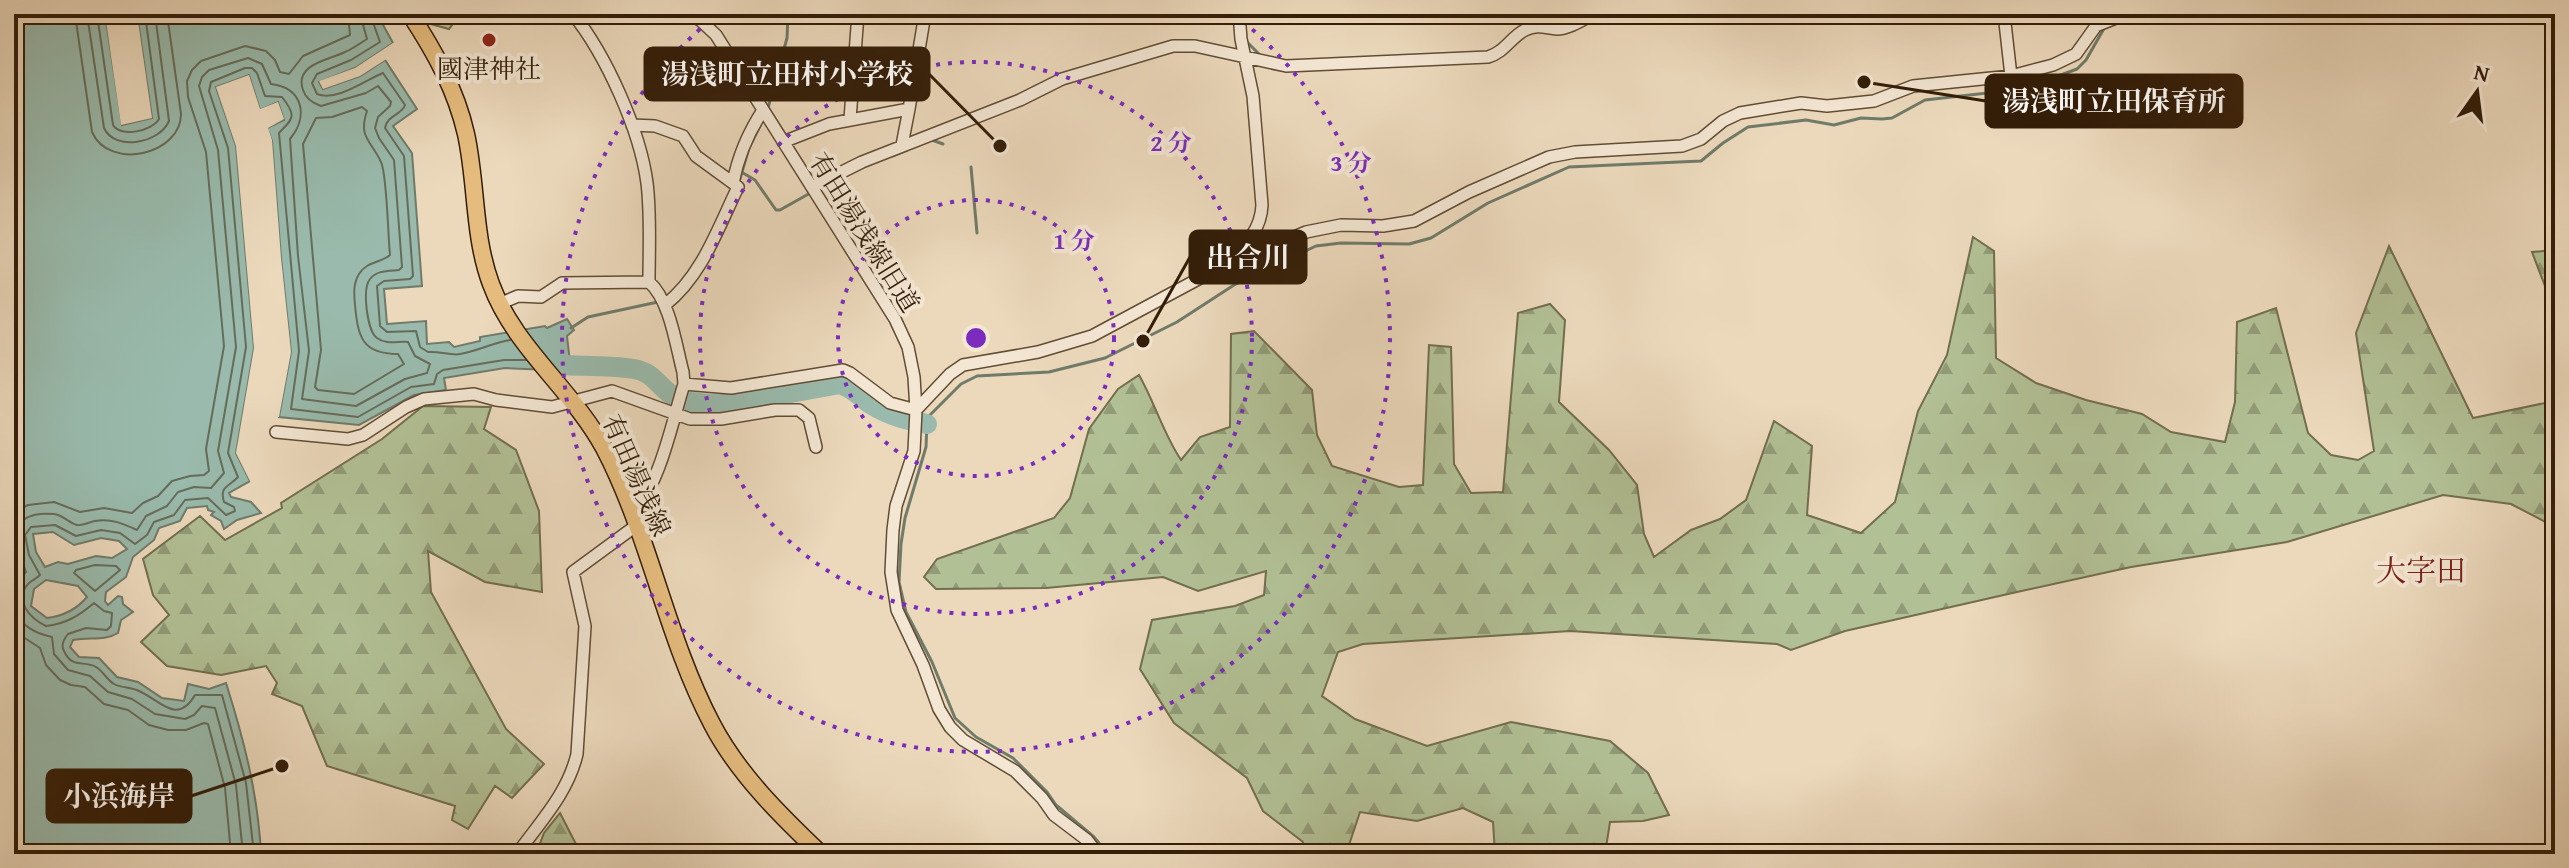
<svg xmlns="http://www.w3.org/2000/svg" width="2569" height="868" viewBox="0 0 2569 868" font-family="'Gentium Book Plus','Noto Serif JP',serif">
  <defs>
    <pattern id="forest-firs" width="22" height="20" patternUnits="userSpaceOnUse" patternTransform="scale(2)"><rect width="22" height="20" fill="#b2c095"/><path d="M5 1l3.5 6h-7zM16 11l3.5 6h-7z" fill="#919b78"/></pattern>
  </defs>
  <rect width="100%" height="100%" fill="#ecd9bc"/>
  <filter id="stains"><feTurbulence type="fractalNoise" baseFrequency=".0025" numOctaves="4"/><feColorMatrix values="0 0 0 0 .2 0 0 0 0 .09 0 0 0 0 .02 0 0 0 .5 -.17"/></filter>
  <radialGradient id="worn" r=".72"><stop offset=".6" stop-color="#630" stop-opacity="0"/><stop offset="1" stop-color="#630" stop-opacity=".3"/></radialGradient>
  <path fill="url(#forest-firs)" stroke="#726e4e" stroke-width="2" d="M423,14H459V16L449,29L430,24Z
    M1973,237L1994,251L1996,358L2036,383L2086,400L2142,414L2171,432L2225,442L2235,402L2237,322L2276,308L2308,433L2331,455L2358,460L2374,451L2356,333L2389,246L2473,418L2545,403L2555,415V527L2511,504L2443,495L2287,542L2131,567L2017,592L1845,631L1791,650L1777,644L1570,631L1363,644L1338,652L1322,696L1355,719L1427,746L1511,722L1610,741L1648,773L1669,815L1643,821L1610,822L1605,854H1495L1493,822L1463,808L1417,821L1360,812L1346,854H1303V842L1263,811L1247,778L1174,723L1140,669L1152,620L1235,606L1264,595L1266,571L1198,591L1163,577L1046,588L936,589L924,577L937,559L1054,518L1070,498L1089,429L1118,389L1139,375C1155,403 1163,433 1181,460L1200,437L1230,427L1231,334L1254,331L1312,390L1317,435L1332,466L1399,487L1423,485L1429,345L1451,347L1454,464L1471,493L1503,492L1518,313L1550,304L1565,320L1559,402L1609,450L1637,485L1644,534L1654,557L1691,530L1720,519L1746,500L1774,421L1812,446L1807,515L1861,533L1895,502L1918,411L1947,355Z
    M2555,250V345L2551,302L2532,252Z
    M423,406L491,407L484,429L516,450L539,511L542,592L485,582L428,551L431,592L506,729L544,764L512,798L495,786L468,829L452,820L455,806L327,766L302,706L272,694L277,683L266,666L221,675L167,666L141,642L169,615L153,595L143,559L200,516L225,540L282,508L281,503L382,439Z
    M560,813L581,854H536L544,833Z"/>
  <path fill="#99baac" stroke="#707b6a" stroke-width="2" fill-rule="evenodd" d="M14,14H105L122,125L152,118L137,14H377L393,43L355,68L319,82L323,89L360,76L385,60L417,109L393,126L412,153L422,286L384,289L387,324L426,321L427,344L449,342L454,347L480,341V337L545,326L547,328L567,319L574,330L567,336L571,371L505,368L444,378L446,390L414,395L359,425L279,417L291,352L281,258L272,141L267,128L284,120L278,102L260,110L249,75L216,87L236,146L254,348L236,453L250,481L229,493L231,497L251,502L261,513L237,520L224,529L221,521L211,515L214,512L208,510L207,506L187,508L180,521L159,528L154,540L133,557L126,577L106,592L105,601L108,605L118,596L122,597L123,604L133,612L121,620L118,633C103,642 89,636 73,640L70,647L79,657L99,658L117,677L138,682L162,698L184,701L188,684L209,689L226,683C244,740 258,794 261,854H14ZM53,532L74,545L101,538L119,541L127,549L112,558L96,556L68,564L58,562L45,567L36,552L33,534ZM46,580L78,586L87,597C77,609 63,616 47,618L31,606L34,589Z"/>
  <path fill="#ecd9bc" d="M105,14H109L125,120L147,115L133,14H137L152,118L121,125Z
    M396,41L395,47L357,71L325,84L358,73L384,56L388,58L385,60L360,76L323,89L319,81L355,68Z
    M249,75L260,109L278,102L284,119L268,128L272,140L281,258L291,352L279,417L275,416L287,352L277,258L268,141L263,127L279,117L276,108L261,114L257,112L246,80L221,89L240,145L258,348L240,453L254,480L252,485L236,453L254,348L236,146L216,87Z"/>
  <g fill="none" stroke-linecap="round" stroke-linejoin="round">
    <path stroke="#666c5a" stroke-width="2" d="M75,14L92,132C109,171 181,155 181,114L167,14
      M87,14L104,128C115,152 160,143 169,121L155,14
      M97,14L113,125C121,138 152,131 159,119L145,14
      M370,14L380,42L351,60L317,74L312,83L317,94C337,102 365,80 383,73L405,105C402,115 387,115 385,128L404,156L413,276L410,279L384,281L377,286L380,326L387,332L416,331L420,347L428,352C440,351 452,356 460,354C478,351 492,343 510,340
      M362,107L367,111C358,138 371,140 381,162C387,174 388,237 390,255C381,263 367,261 359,274C353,284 354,294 355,305C358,337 362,354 398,354L404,364L354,394L318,390L315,387L321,350L303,144L316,118L332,117Z
      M14,512L28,505L54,502L80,512L104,508L132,513L143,503L158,496L172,481L190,476L204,475L209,471L206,449L224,346L206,152L188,97L187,81L192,70L201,61L245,46L266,51L275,60L280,72L289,74L303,56L350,35L348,14
      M95,565L116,566L120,570L95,591L74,573L76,570Z
      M14,597L18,582L26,572C13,541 7,510 54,514C63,515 69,523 77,525C81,526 90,522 95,521C111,518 124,524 137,530L146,516L167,506L178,492L194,487L211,488L224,473L218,451L236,347L218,150L199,86L202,77L209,70L248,58L262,64L271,84C303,88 309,116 290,139L298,256L309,351L302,399L356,406L405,379L427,373L430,364L415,356L408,342C398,341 386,345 377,338C367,331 362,289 370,279C377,270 389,271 399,270L402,267L394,160L379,138L375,128L378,117L390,106L391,102L378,86L366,93L321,106C312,103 306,99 303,90C294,64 329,60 345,52C353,49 360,43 367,39L360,14
      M14,611C22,626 37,634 52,637L54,654L68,670L90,676L108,692L132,699L155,714L185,719L194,715L202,706L215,708L236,785L243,854
      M14,631L40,648L46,665L60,680L71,685L85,687L104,704L128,710L149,725L168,730H186L204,723L208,724L225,788L231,854
      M254,854L246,783L222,695H195C177,726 160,700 139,691C131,687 121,688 114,684C107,680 103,671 96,667C84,660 72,669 64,651C60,645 64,639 68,634L86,628L107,630L111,626L112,613L104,611L94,603C80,615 66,624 46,626C31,619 12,600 29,583C33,580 37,578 40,575L29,555L25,535L31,527L55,525L76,536L101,530L120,533L135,544L147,535L154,522L174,515L185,500L208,498L226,515L235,511L234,507L224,502C219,486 229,487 238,477L228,453L246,347L228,148L209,91L211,82L245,68H252L257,73L265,96L282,97C298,117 292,119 279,133L299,351L291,409L358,417L411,387L434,384L437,374L443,370L504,360H526"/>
    <path stroke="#707b6a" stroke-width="3" d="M1246,41L1260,55
      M768,108L787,38L788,14
      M932,140L943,144
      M892,156L907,150
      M971,167L977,233
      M743,173L755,180L776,210H780L812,192
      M739,182L749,148L764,118
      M571,328L588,317L658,302
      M1108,854L1094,837L1056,805L1047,792L1013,758L976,737L955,718L932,662L906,612L899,582L901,544L905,518L926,447L927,424L929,416L961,384L977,376L1049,372L1105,358L1177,322L1234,285L1316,246L1341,243L1409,244L1431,238L1488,203L1569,167L1701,161L1723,143L1748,127L1806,120L1834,125L1861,118L1882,119L1892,118L1925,100L2023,89L2077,69L2086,60L2106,25"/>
    <path stroke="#99baac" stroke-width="20" d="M546,364C574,367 605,364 634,369C652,372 656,383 669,393C685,405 711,404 730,404L840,384C853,388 861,398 872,405C890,416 907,420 927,424"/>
    <g stroke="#614c35" stroke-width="14">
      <path id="street" d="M573,14C606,55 640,130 647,183C651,215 649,250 649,282C670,300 676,346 683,372L684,384C671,426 661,480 633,515
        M687,14L700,20L716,35L895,319L908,347L914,377L916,410L914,451L896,506L893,530L891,572L897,610L923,665L939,709L950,727L963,740L1015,771L1042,798L1054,815L1087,840L1098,854
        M2004,14L2011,76
        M909,109L925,14
        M850,119L858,14
        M632,125L655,126L683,136L696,156L733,183
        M783,142L829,124L909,109L902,145
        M812,187L862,162L1020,100L1062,79L1173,46H1195L1286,66L1488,57C1505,52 1511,37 1525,30C1538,24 1545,28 1557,29C1569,29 1584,19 1594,14
        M1229,259C1247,244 1261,229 1262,205L1253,96L1241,39L1239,14
        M499,304L518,296L541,297L562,283L649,282
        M665,305C702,276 718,228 738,187L733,183C738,156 748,133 763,110
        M684,384L731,388L843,370L850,373L890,403L916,410L950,374L963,365L1038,352L1092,336L1217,269L1306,232L1341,225L1383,226L1414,221L1469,192L1549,157L1575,152L1682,146L1701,139L1723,121L1740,113L1801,103L1827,106L1874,101L1913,86L2011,76L2053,65L2076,54L2096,26L2126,14
        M276,432L348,439L363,435L406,407L424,399L474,394L496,400L552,407L612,391L690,419H721L775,410H799L809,418L816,447
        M517,854C540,822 568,793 577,754L585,626L573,572L637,525"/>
    </g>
    <g stroke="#331d08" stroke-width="19">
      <path id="primary" d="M410,14C435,52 456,90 466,134C477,184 473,236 491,284C514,347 572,389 604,448C650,536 666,637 712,724C738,774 781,816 821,854"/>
    </g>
    <use href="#street" stroke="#f3e6d3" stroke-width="11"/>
    <use href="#primary" stroke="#e6bc7e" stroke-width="16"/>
  </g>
  <g fill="none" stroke="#7b2cbf" stroke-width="4" stroke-dasharray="4 8">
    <circle cx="976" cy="338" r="138"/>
    <circle cx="976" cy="338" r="276"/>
    <path d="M1234 14A414 414 0 1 1 718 14"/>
  </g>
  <circle fill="#8f2418" stroke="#f3e6d3" stroke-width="3" cx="489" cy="40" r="8"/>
  <g text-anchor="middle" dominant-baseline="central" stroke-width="8" stroke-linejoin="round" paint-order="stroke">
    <g font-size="26" fill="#331d08" stroke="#f3e6d3">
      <text x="489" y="68">國津神社</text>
    </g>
    <g font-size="26" fill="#331d08" stroke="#f3e6d3">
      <text transform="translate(865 232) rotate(58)">有田湯浅線旧道</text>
      <text transform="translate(637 475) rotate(66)">有田湯浅線</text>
    </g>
    <g font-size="30" fill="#7a1f14" stroke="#f3e6d3">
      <text x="2421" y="570">大字田</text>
    </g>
  </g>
  <circle cx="976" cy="338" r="12" fill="#7b2cbf" stroke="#f3e6d3" stroke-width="4"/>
  <g font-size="24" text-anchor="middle" font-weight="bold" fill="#7b2cbf" stroke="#f3e6d3" stroke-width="8" stroke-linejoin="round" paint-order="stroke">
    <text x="1171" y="151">2 分</text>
    <text x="1351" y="171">3 分</text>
    <text x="1074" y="249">1 分</text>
  </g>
  <path fill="none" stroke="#331d08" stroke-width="3" d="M1000 146L929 74M1864 82L1986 101M1143 341L1190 257M282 766L191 796"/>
  <g fill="#331d08" stroke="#f3e6d3" stroke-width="3">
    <circle cx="1000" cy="146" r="8"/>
    <circle cx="1864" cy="82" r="8"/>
    <circle cx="1143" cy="341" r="8"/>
    <circle cx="282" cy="766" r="8"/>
  </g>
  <g fill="#331d08" stroke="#331d08" stroke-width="3">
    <rect x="645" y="48" width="284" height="52" rx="8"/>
    <rect x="1986" y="75" width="256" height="52" rx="8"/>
    <rect x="1190" y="231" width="116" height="52" rx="8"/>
    <rect x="47" y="770" width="144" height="52" rx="8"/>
  </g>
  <g font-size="28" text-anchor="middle" font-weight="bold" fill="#fff">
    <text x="787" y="84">湯浅町立田村小学校</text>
    <text x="2114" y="111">湯浅町立田保育所</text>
    <text x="1248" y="267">出合川</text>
    <text x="119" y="806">小浜海岸</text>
  </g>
  <rect width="2569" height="868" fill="none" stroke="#ecd9bc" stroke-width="48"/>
  <rect x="16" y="16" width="2537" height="836" fill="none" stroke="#331d08" stroke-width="4"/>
  <rect x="24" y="24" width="2521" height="820" fill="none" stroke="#331d08" stroke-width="2"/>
  <g transform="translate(2477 92) rotate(14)" stroke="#f3e6d3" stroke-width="6" paint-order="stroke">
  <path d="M0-6L14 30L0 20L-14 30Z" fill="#331d08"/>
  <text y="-12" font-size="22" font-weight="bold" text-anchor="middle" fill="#331d08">N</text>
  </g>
  <rect width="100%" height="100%" filter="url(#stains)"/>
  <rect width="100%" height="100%" fill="url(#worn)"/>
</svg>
